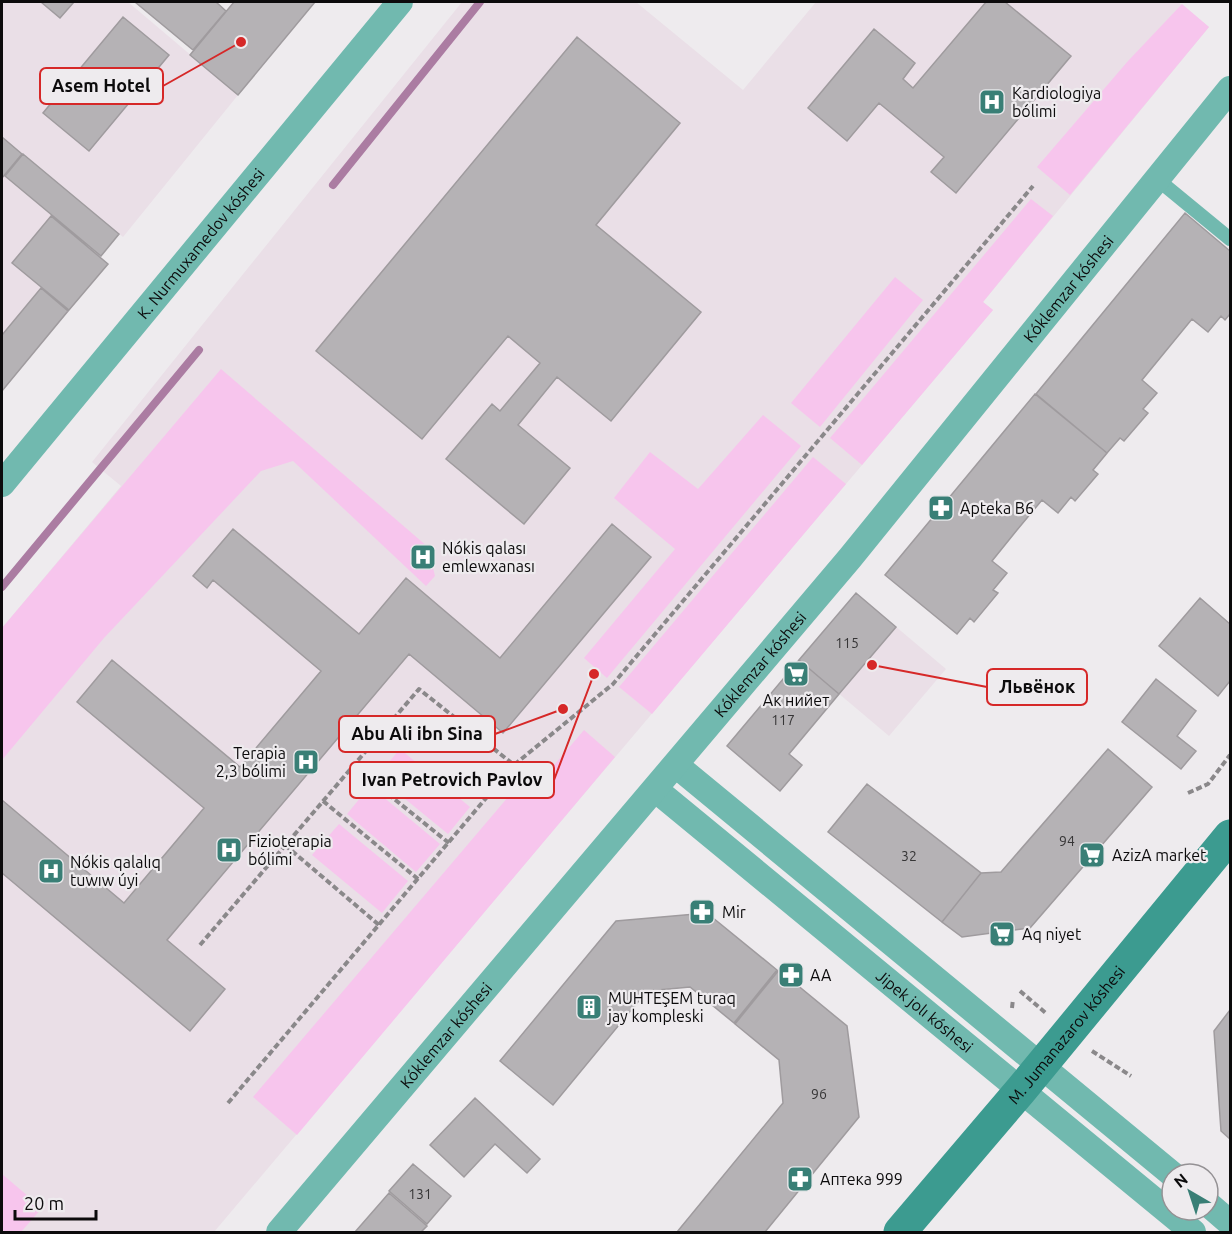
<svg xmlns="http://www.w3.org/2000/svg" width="1232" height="1234" viewBox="0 0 1232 1234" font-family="Ubuntu,sans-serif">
  <rect width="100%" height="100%" fill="#eeebee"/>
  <path fill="#eadfe7" d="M2,2H41L60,18L74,2H128L238,95L123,237L24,154L5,176L108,264L2,391Z
    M462,2H636L743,90L816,2H1178L1209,27L983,302L993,310L214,1232H2V628L121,486L92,462Z
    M856,593L946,669L889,736L799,660Z"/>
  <path fill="#f7c5ed" d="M1182,4L1209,27L1070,195L1037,167L1128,61Z
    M1031,199L1053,216L983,302L993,310L862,465L830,438Z
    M895,277L923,300L820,427L791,403Z
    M221,369L428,547L435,576L426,586L293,461L261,471L104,638L2,760V628Z
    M763,415L801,446L607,678L584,658L675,549L614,498L650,452L698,489Z
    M813,457L846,484L652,714L619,687Z
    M584,730L615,757L297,1135L253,1097L537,763L549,771Z
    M400,749L470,807L448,834L377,776Z
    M370,786L440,844L416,872L347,814Z
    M339,824L408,881L382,913L312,855Z
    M2,1174L42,1208L21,1232H2Z"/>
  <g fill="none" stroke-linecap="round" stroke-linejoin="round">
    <path stroke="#ab7ca2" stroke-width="8" d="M333,185L480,2
      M2,587L199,350"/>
  </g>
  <path fill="#b5b2b5" stroke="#9f9b9e" stroke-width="1.5" d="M41,2H74L60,18Z
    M135,2H216L226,11L193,50Z
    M234,2H315L238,95L190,55Z
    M986,2H1005L1071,56L956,193L931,172L944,157L879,103L847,141L808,108L874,29L915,63L903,79L913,88Z
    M123,17L169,55L89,151L43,113Z
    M577,37L680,123L596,225L701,312L611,421L557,377L518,425L570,468L524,524L446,459L492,404L500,411L540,363L508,336L422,439L316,351Z
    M2,137L22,154L2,178Z
    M23,154L119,234L101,256L5,176Z
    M1185,213L1230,251V314L1225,320L1221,316L1208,332L1192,319L1142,380L1157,393L1143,409L1148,413L1124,441L1120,438L1107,453L1036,394Z
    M51,216L108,264L69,310L12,263Z
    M41,288L68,311L2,391V335Z
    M1035,394L1107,453L1093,470L1098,474L1075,501L1071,497L1058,513L1042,500L1017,530L992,561L1007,573L993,590L998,593L974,622L970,618L957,634L885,575Z
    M612,524L651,557L503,733L409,654L167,940L225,989L190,1031L2,873V800L124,903L204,808L77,702L112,660L240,767L321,671L213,580L207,588L193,576L233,529L359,634L406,578L500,658Z
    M856,593L896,627L839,694L799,660Z
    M1200,598L1230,624V681L1218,696L1159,646Z
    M799,660L839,694L789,754L802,765L780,791L727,746Z
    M1156,679L1196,711L1177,736L1196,751L1181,769L1122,722Z
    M1108,749L1152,787L1030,928L962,937L942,922L981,873L1001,872Z
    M867,784L981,873L942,922L828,832Z
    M707,913L777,970L734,1023L690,987L647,991L553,1105L500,1061L616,921Z
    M779,970L847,1026L859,1117L765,1232H677L783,1103L779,1060L735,1024Z
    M1230,1010V1139L1221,1131L1214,1031Z
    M475,1098L540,1159L527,1173L495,1144L464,1177L430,1145Z
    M413,1164L451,1196L427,1224L389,1191Z
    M389,1193L427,1226L421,1232H355Z"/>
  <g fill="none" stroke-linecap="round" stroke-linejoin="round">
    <path stroke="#8a888a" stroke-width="4" stroke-dasharray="6 3" stroke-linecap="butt" d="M353,766L449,843
      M1188,793L1208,784L1230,755
      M323,801L418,879
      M285,845L379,925
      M200,945L419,689L514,765L613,684L1033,186
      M1020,991L1047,1014
      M1012,1008L1013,999
      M1092,1051L1131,1076
      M228,1103L514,765"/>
    <path stroke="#71b9af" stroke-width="14" d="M1157,179L1230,239"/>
    <g stroke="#71b9af" stroke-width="26">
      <path id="s1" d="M2,484L400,2"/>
      <path d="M677,766L1172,1174"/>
      <path id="s2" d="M656,790L1193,1232"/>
      <path d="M1208,1204L1230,1223"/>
      <path id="s3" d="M279,1232L850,558L1230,89"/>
    </g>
    <path stroke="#3c9b90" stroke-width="33" id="s4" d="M900,1232L1021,1090L1230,836"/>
  </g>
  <defs>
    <g id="hospital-square" transform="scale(1.35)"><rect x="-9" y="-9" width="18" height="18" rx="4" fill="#397f76" stroke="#eeebee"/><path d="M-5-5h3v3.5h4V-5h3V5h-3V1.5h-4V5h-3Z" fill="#fff"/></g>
    <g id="pharmacy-square" transform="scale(1.35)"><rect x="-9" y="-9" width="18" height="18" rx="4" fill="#397f76" stroke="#eeebee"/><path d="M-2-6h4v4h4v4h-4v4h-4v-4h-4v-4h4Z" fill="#fff"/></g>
    <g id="supermarket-square" transform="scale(1.35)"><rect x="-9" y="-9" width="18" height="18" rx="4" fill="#397f76" stroke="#eeebee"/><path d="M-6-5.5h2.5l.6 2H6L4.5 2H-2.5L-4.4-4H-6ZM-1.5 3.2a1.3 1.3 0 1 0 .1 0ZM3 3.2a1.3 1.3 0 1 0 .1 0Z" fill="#fff"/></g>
    <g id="building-square" transform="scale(1.35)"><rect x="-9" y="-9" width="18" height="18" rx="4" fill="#397f76" stroke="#eeebee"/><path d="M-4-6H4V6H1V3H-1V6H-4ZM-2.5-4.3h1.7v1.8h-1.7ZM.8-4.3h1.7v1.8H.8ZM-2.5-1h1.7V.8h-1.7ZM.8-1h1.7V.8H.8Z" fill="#fff"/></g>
  </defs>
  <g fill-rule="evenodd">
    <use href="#hospital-square" x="992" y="102"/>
    <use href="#pharmacy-square" x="941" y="508"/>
    <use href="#hospital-square" x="423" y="557"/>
    <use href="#supermarket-square" x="796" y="674"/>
    <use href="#hospital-square" x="306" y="762"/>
    <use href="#hospital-square" x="229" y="850"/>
    <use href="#supermarket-square" x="1092" y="855"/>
    <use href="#hospital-square" x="51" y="871"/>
    <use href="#pharmacy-square" x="702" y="912"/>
    <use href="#supermarket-square" x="1002" y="934"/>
    <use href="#pharmacy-square" x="791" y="975"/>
    <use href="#building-square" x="589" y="1007"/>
    <use href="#pharmacy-square" x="800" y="1179"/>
  </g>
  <g text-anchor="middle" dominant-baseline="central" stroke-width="4.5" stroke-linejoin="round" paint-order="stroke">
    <g font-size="14" fill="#363536">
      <text x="847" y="643">115</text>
      <text x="783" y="720">117</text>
      <text x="1067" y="841">94</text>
      <text x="909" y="856">32</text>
      <text x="819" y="1094">96</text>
      <text x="420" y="1194">131</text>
    </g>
    <g font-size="16" fill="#0c0b0c" stroke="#eeebee" text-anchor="start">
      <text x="1012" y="93">Kardiologiya<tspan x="1012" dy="18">bólimi</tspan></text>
      <text x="960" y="508">Apteka B6</text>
      <text x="442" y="548">Nókis qalası<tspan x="442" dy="18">emlewxanası</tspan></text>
      <text x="796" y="700" text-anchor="middle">Ак нийет</text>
      <text x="286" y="753" text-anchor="end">Terapia<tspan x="286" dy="18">2,3 bólimi</tspan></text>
      <text x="248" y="841">Fizioterapia<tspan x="248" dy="18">bólimi</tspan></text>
      <text x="1112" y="855">AzizA market</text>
      <text x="70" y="862">Nókis qalalıq<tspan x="70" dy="18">tuwıw úyi</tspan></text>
      <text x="722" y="912">Mir</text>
      <text x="1022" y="934">Aq niyet</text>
      <text x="810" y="975">AA</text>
      <text x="608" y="998">MUHTEŞEM turaq<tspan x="608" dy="18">jay kompleski</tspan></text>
      <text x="820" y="1179">Аптека 999</text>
    </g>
    <g font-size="16" fill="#0c0b0c" stroke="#eeebee">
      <text stroke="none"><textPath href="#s1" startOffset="312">K. Nurmuxamedov kóshesi</textPath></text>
      <text stroke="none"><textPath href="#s3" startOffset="1230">Kóklemzar kóshesi</textPath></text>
      <text stroke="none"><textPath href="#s3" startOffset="744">Kóklemzar kóshesi</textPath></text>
      <text stroke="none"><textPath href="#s2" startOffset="348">Jipek jolı kóshesi</textPath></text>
      <text stroke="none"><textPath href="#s3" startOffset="258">Kóklemzar kóshesi</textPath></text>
      <text stroke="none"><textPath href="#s4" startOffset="258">M. Jumanazarov kóshesi</textPath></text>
    </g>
  </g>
  <path fill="none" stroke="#d62828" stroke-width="2" d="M241 42L163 86M872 665L987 687M563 709L495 734M594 674L554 780"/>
  <g fill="#d62828" stroke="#eeebee" stroke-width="2">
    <circle cx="241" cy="42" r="6"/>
    <circle cx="872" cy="665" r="6"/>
    <circle cx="563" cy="709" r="6"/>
    <circle cx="594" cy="674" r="6"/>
  </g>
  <g fill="#eeebee" stroke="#d62828" stroke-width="2">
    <rect x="40" y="68" width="123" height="36" rx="6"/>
    <rect x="987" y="669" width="100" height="36" rx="6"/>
    <rect x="339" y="716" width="156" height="36" rx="6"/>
    <rect x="350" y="762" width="204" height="36" rx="6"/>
  </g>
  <g font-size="18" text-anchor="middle" font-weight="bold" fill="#0c0b0c">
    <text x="101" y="92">Asem Hotel</text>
    <text x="1037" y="693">Львёнок</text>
    <text x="417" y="740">Abu Ali ibn Sina</text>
    <text x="452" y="786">Ivan Petrovich Pavlov</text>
  </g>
  <rect width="1232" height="1234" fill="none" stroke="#0c0b0c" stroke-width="6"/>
  <g transform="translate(1190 1192) rotate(321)"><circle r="28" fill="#eeebee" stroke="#949194" stroke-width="1.5"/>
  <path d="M0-4.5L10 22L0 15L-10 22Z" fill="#397f76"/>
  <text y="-9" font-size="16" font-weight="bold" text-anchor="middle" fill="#0c0b0c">N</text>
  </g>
  <path d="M15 1210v9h81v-9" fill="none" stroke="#0c0b0c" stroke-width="3"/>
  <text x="24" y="1210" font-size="18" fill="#0c0b0c" stroke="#eeebee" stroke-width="4.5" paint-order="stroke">20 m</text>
</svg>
